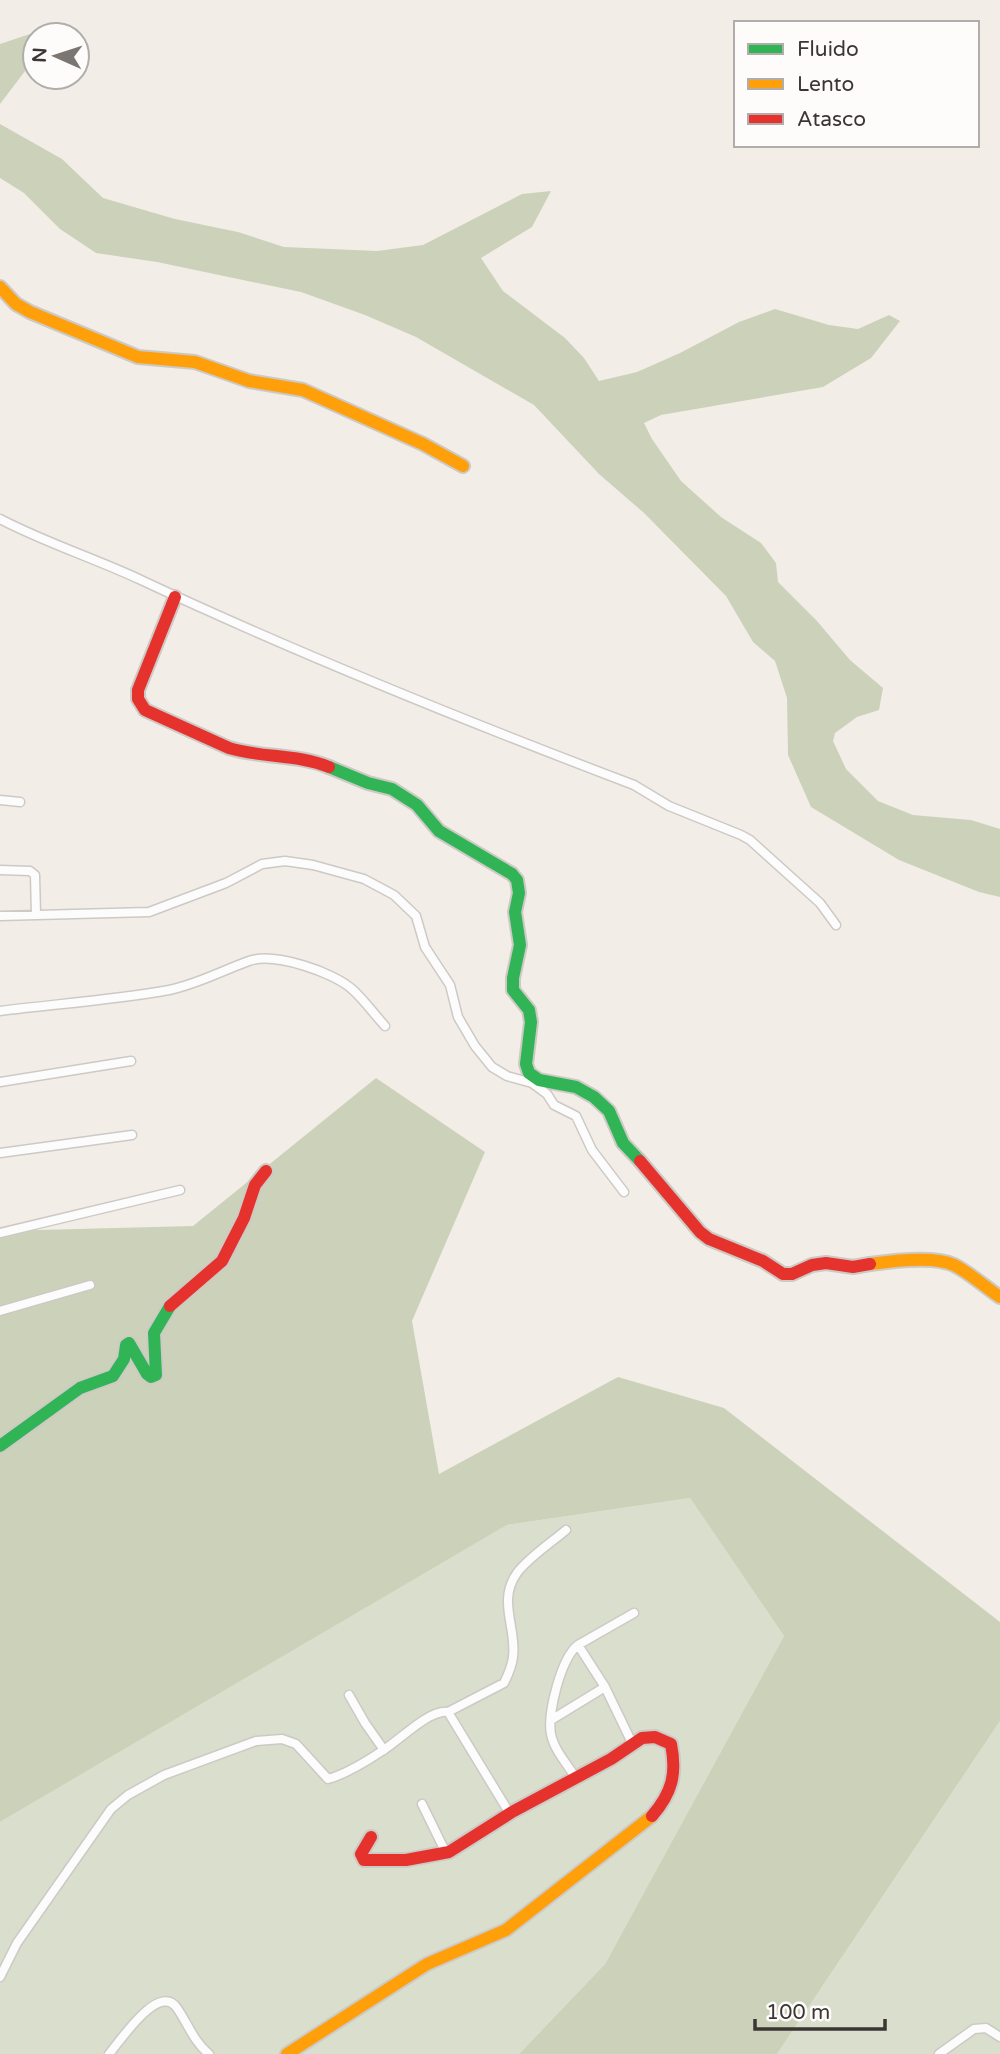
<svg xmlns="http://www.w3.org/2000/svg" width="1000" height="2054" viewBox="0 0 1000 2054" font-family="'Varela Round',sans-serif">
  <rect width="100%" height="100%" fill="#f3ede8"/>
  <path fill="#dadecd" d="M690,1498L784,1636L605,1964L519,2054H0V1822L507,1525Z
    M1000,1721V2054H777Z"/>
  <path fill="#ccd2b9" d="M39,31L47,35H35V58L0,104V44Z
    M0,124L62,159L103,198L175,219L238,232L284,247L377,251L423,245L522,194L551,191L532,227L481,258L503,291L565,338L584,358L599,381L637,372L680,353L739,322L775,309L829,325L858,329L889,315L900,321L871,358L823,387L661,415L644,423L652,439L681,481L721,517L761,543L776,563L778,582L817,621L850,660L883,688L879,710L857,717L835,733L833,741L846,769L878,801L913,815L971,820L1000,829V897L979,892L899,860L811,807L788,755L787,698L775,661L753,642L726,596L644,513L599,474L534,405L416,337L365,315L301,292L157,262L96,253L60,229L24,193L0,178Z
    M376,1078L485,1152L412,1321L439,1474L618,1377L724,1408L1000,1622V1721L777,2054H519L605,1964L784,1636L690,1498L507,1525L0,1822V1231L193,1226Z"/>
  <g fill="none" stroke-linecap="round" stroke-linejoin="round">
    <g stroke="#cdc9c5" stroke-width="11">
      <path id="street" d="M0,519C46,543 94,558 141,580C303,656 468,722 634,785L669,806L741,835L750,840L820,903L836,925
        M0,800L20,802
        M0,870L30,871L35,875L36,915
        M0,916L149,912L226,883L262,864L285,861L313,865L364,879L394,895L416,916L425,947L450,985L458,1017L475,1046L492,1067L507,1076L532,1083L547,1094L554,1105L576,1116L592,1150L624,1192
        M0,1011C56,1004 113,1000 169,990C198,984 221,971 249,961C274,952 334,972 353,990C365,1001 374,1014 385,1026
        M0,1082L131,1061
        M0,1153L132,1135
        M0,1233L180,1190
        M0,1311L90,1285
        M578,1645L634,1613
        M349,1695L365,1723L384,1750
        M448,1712L504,1683C508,1675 512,1666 513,1657C517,1628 497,1601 517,1573C528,1558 552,1542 566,1530
        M551,1720L605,1687
        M576,1778C567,1764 554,1750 551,1734C547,1714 561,1658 578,1645L605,1687L633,1745
        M422,1804L446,1853
        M0,1977L17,1943L111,1809L128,1795L164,1775L256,1741L282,1739L296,1744L328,1779C346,1774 367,1761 382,1751C399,1741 429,1709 448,1712L510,1814
        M109,2054C121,2040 159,1982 177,2008C188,2024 194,2042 209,2054
        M939,2054L974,2029L986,2028L1000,2037"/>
    </g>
    <g stroke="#cdc9c5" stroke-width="16">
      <path id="fast" d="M329,767L368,783L392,789L417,805L439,831L512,874L517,880L519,893L515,912L520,945L513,978V990L529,1010L531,1022L526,1064L529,1073L539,1080L576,1087L594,1097L609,1111L623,1143L640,1161
        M0,1446L80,1388L113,1376L124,1359L126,1345L129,1343L147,1374L151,1377L156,1375L154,1333L170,1306"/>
    </g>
    <g stroke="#cdc9c5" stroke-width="16">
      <path id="slow" d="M0,287L16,304L30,312L138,357L195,362L249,381L303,390L423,444L463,466
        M870,1264C891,1261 935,1256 954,1265C970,1273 985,1287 1000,1297
        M287,2054L427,1964L506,1930L652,1816"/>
    </g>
    <g stroke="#cdc9c5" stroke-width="16">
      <path id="jam" d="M175,597L138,690V699L145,710L229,748C262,758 297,754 329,767
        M640,1161L700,1232L709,1239L763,1261L783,1274H792L812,1265L826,1263L853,1267L870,1264
        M170,1306L222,1261L244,1218L255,1185L266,1171
        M371,1837L361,1854L364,1860H406L449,1852L512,1812L611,1759L642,1738L655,1737L671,1744C677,1774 672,1793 652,1816"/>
    </g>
    <use href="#street" stroke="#fdfcfc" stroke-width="8"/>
    <use href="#fast" stroke="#30b455" stroke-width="12"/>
    <use href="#slow" stroke="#ff9f0a" stroke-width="12"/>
    <use href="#jam" stroke="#e5322d" stroke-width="12"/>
  </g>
  <rect x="734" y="21" width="245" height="126" fill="#fefcfa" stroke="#b0adaa" stroke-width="2"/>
  <rect x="748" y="44" width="35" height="10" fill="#30b455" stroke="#b0adaa" stroke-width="2"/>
  <text x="797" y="56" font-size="21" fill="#3b3633">Fluido</text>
  <rect x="748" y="79" width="35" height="10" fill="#ff9f0a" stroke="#b0adaa" stroke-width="2"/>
  <text x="797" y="91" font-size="21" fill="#3b3633">Lento</text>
  <rect x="748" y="114" width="35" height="10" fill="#e5322d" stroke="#b0adaa" stroke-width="2"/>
  <text x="797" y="126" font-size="21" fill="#3b3633">Atasco</text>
  <g transform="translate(56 56) rotate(273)"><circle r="33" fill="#fefcfa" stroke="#b0adaa" stroke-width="2"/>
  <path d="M0-5L12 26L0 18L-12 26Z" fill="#7b7672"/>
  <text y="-10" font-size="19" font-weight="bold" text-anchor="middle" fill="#3b3633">N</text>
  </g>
  <path d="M755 2019v10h130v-10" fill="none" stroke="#3b3633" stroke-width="3.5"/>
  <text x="766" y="2019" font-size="21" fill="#3b3633" stroke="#fefcfa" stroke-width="5" paint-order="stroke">100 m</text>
</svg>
